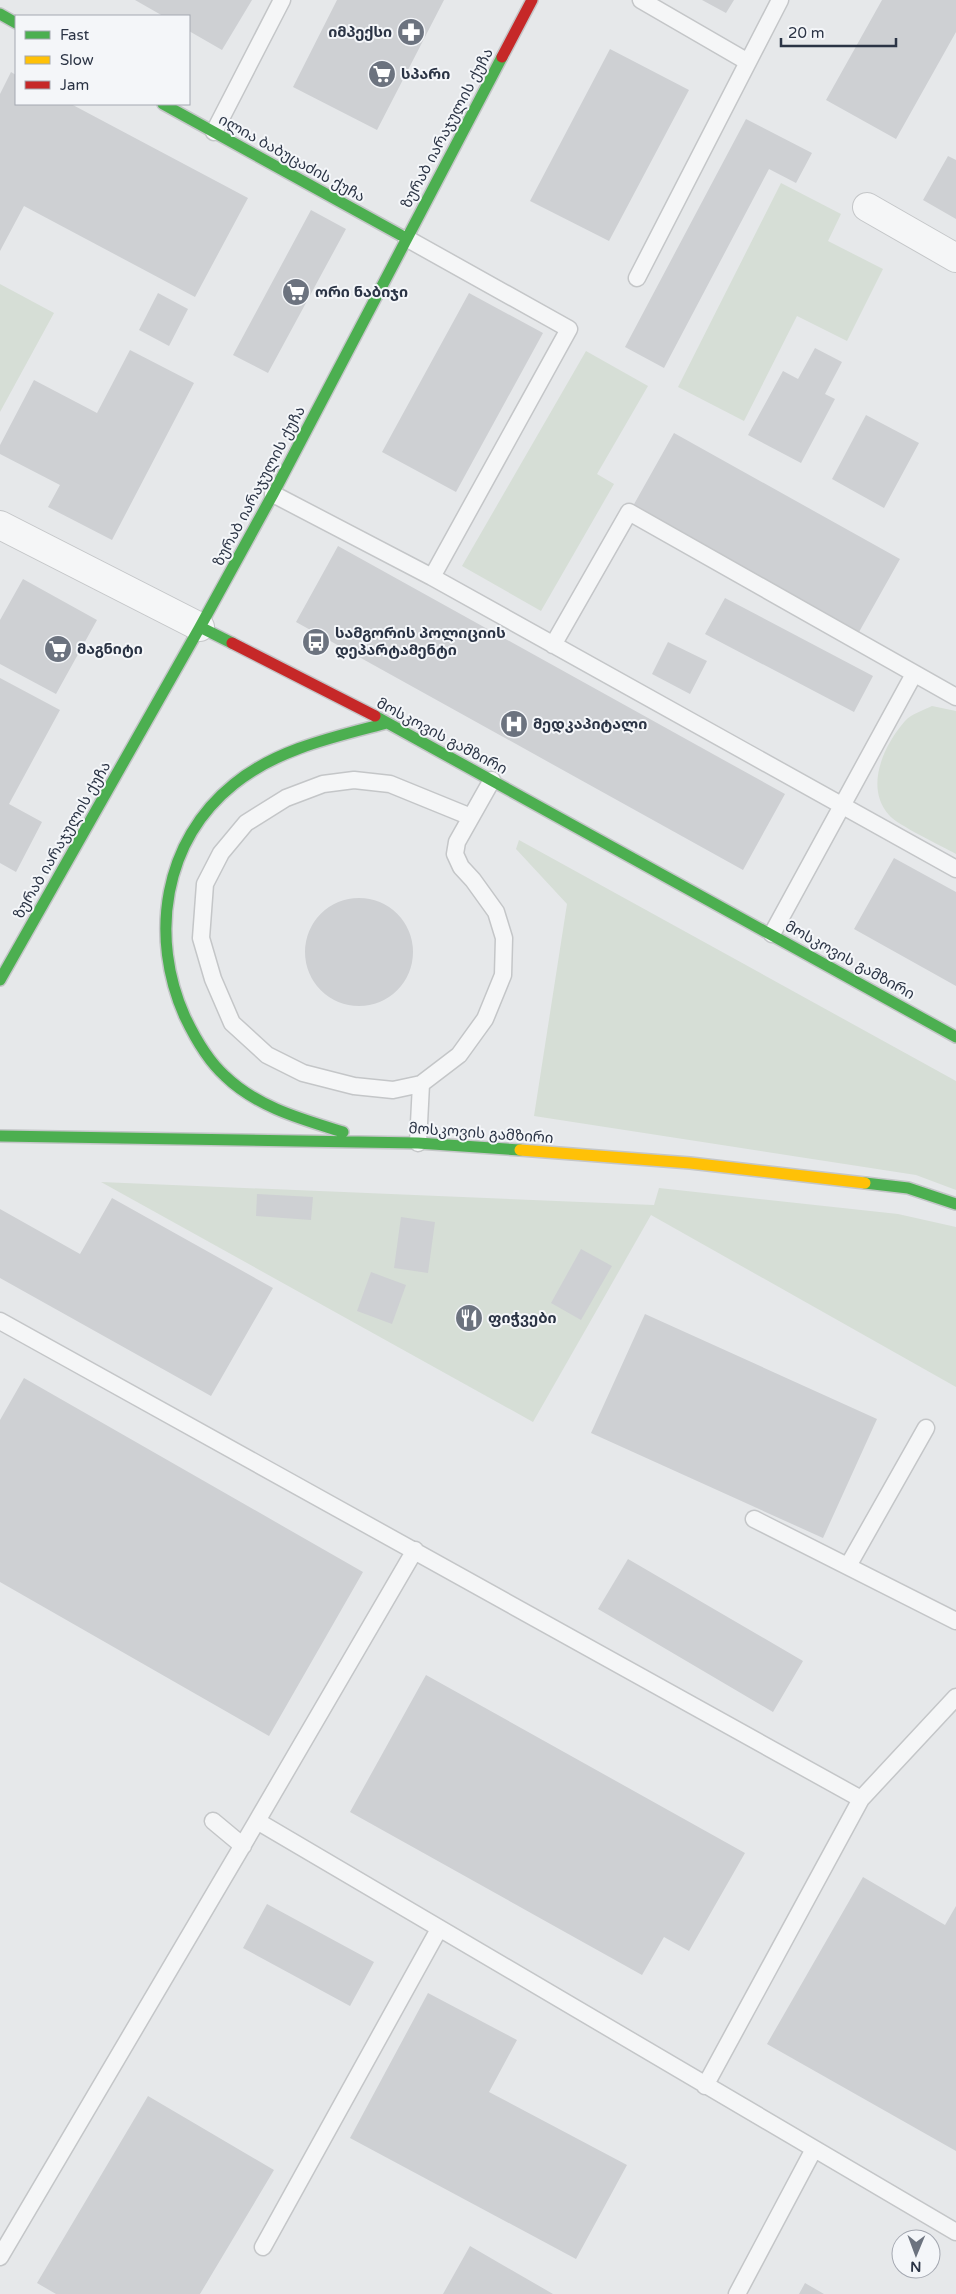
<svg xmlns="http://www.w3.org/2000/svg" width="956" height="2294" viewBox="0 0 956 2294" font-family="'Varela Round','Noto Sans Georgian',sans-serif">
  <rect width="100%" height="100%" fill="#e6e8ea"/>
  <path fill="#d6ded6" d="M781,183L841,214L828,241L883,269L847,341L797,316L744,421L678,387Z
    M0,284L54,313L0,412Z
    M586,351L648,386L597,474L614,484L541,611L462,566Z
    M932,706L956,711V854C942,846 897,825 889,815C864,787 884,745 905,721C911,714 924,710 932,706Z
    M519,840L956,1081V1190L916,1175L534,1116L567,904L516,849Z
    M101,1182L654,1205L659,1188L898,1214L956,1227V1387L651,1215L533,1422Z"/>
  <path fill="#ced0d3" d="M135,0H252L222,50L189,31V16H163Z
    M337,0H444L377,130L293,87Z
    M702,0H734L726,13Z
    M882,0H956V32L896,139L826,100Z
    M610,49L689,90L609,241L530,201Z
    M11,72L16,75V104H71L248,198L195,297L24,206L0,251V94Z
    M746,119L812,153L796,183L769,169L664,368L625,347Z
    M948,156L956,160V219L923,200Z
    M311,210L346,229L268,373L233,355Z
    M158,293L188,309L169,346L139,330Z
    M469,293L543,333L456,492L382,452Z
    M815,348L842,362L825,394L835,399L801,463L748,435L783,371L798,379Z
    M130,350L194,383L112,540L48,507L60,485L0,454V445L34,380L97,413Z
    M866,415L919,443L884,508L832,479Z
    M674,433L900,559L859,632L633,506Z
    M338,546L785,794L743,870L296,622Z
    M23,579L97,620L56,694L0,664V620Z
    M725,598L873,676L854,712L705,634Z
    M668,642L707,661L690,694L652,674Z
    M0,678L60,710L9,804L42,822L16,872L0,863Z
    M894,858L956,892V986L854,929Z
    M305 952a54 54 0 1 1 108 0a54 54 0 1 1-108 0Z
    M257,1194L313,1197L311,1220L256,1216Z
    M112,1198L273,1288L211,1396L0,1278V1209L80,1254Z
    M401,1217L435,1222L428,1273L394,1268Z
    M581,1249L612,1266L581,1320L551,1303Z
    M371,1272L406,1285L392,1324L357,1311Z
    M645,1314L877,1419L823,1538L591,1433Z
    M24,1378L363,1572L269,1736L0,1582V1420Z
    M628,1559L803,1661L773,1712L598,1609Z
    M426,1675L745,1853L689,1951L664,1937L642,1975L350,1812Z
    M863,1877L945,1925L956,1906V2151L767,2044Z
    M267,1904L374,1962L350,2006L243,1948Z
    M428,1993L517,2040L489,2092L627,2165L576,2259L350,2138Z
    M148,2096L274,2170L200,2294H56L37,2283Z
    M470,2246L553,2294H443Z
    M805,2283L824,2294H799Z"/>
  <g fill="none" stroke-linecap="round" stroke-linejoin="round">
    <g stroke="#c4c6c8" stroke-width="19">
      <path id="lane" d="M641,0L748,62
        M214,132L282,0
        M406,238L569,329L432,577
        M637,278L780,0
        M273,494L432,577L956,869
        M553,645L629,512L956,697
        M772,934L914,674
        M421,1084L393,1090L354,1086L303,1073L267,1055L232,1023L213,979L201,938L205,884L221,853L246,823L286,798L323,784L354,780L390,784L471,817
        M418,1143L421,1084L459,1055L485,1019L503,975L504,938L496,912L473,880L461,867L455,854L457,842L492,780
        M0,1321L861,1799
        M754,1519L956,1621
        M848,1566L926,1428
        M213,1821L243,1846
        M257,1821L415,1550
        M705,2086L861,1799L956,1697
        M263,2247L439,1929
        M0,2257L257,1821L956,2232
        M737,2294L814,2149"/>
    </g>
    <g stroke="#c4c6c8" stroke-width="30">
      <path id="street" d="M867,207L956,258
        M0,525L200,627"/>
    </g>
    <g stroke="#c4c6c8" stroke-width="14">
      <path id="fast" d="M0,14L16,23
        M163,104L406,238
        M200,627L273,494L502,57
        M375,716L956,1037
        M0,980L200,627L232,643
        M343,1132C301,1119 257,1107 225,1076C207,1060 195,1038 185,1017C149,937 163,841 234,784C277,749 334,737 387,723
        M0,1136L418,1143L520,1150
        M865,1183L908,1188L956,1204"/>
    </g>
    <g stroke="#c4c6c8" stroke-width="14">
      <path id="slow" d="M520,1150L690,1163L865,1183"/>
    </g>
    <g stroke="#c4c6c8" stroke-width="14">
      <path id="jam" d="M502,57L532,0
        M232,643L375,716"/>
    </g>
    <use href="#lane" stroke="#f5f6f7" stroke-width="16"/>
    <use href="#street" stroke="#f5f6f7" stroke-width="28"/>
    <use href="#fast" stroke="#4caf50" stroke-width="11"/>
    <use href="#slow" stroke="#ffc107" stroke-width="11"/>
    <use href="#jam" stroke="#c62828" stroke-width="11"/>
  </g>
  <defs>
    <g id="pharmacy-disc" transform="scale(1.4375)"><circle r="9.5" fill="#6c737f" stroke="#f4f6f9"/><path d="M-2-6h4v4h4v4h-4v4h-4v-4h-4v-4h4Z" fill="#fff"/></g>
    <g id="supermarket-disc" transform="scale(1.4375)"><circle r="9.5" fill="#6c737f" stroke="#f4f6f9"/><path d="M-6-5.5h2.5l.6 2H6L4.5 2H-2.5L-4.4-4H-6ZM-1.5 3.2a1.3 1.3 0 1 0 .1 0ZM3 3.2a1.3 1.3 0 1 0 .1 0Z" fill="#fff"/></g>
    <g id="bus-disc" transform="scale(1.4375)"><circle r="9.5" fill="#6c737f" stroke="#f4f6f9"/><path d="M-5-6H5V4H4V6H2V4H-2V6H-4V4H-5ZM-3.5-4V0h7V-4ZM-3.5 1.2v1.5H-2V1.2ZM2 1.2v1.5H3.5V1.2Z" fill="#fff"/></g>
    <g id="hospital-disc" transform="scale(1.4375)"><circle r="9.5" fill="#6c737f" stroke="#f4f6f9"/><path d="M-5-5h3v3.5h4V-5h3V5h-3V1.5h-4V5h-3Z" fill="#fff"/></g>
    <g id="restaurant-disc" transform="scale(1.4375)"><circle r="9.5" fill="#6c737f" stroke="#f4f6f9"/><path d="M-5-6h1v4h1v-4h1v4h1v-4h1v5L-1.5 .5V6h-2V.5L-5-1ZM5-6V6H3V1.5H1.5Q1.5-4 5-6Z" fill="#fff"/></g>
  </defs>
  <g fill-rule="evenodd">
    <use href="#pharmacy-disc" x="411" y="32"/>
    <use href="#supermarket-disc" x="382" y="74"/>
    <use href="#supermarket-disc" x="296" y="292"/>
    <use href="#bus-disc" x="316" y="642"/>
    <use href="#supermarket-disc" x="58" y="649"/>
    <use href="#hospital-disc" x="514" y="724"/>
    <use href="#restaurant-disc" x="469" y="1318"/>
  </g>
  <g text-anchor="middle" dominant-baseline="central" stroke-width="4" stroke-linejoin="round" paint-order="stroke">
    <g font-size="15" font-weight="bold" fill="#2b3445" stroke="#f4f6f9" text-anchor="start">
      <text x="392" y="32" text-anchor="end">იმპექსი</text>
      <text x="401" y="74">სპარი</text>
      <text x="315" y="292">ორი ნაბიჯი</text>
      <text x="335" y="633">სამგორის პოლიციის<tspan x="335" dy="17">დეპარტამენტი</tspan></text>
      <text x="77" y="649">მაგნიტი</text>
      <text x="533" y="724">მედკაპიტალი</text>
      <text x="488" y="1318">ფიჭვები</text>
    </g>
    <g font-size="15" fill="#2b3445" stroke="#f4f6f9">
      <text transform="translate(447 128) rotate(-62)">ზურაბ იარაჯულის ქუჩა</text>
      <text transform="translate(292 158) rotate(29)">ილია ბაბუცაძის ქუჩა</text>
      <text transform="translate(259 486) rotate(-62)">ზურაბ იარაჯულის ქუჩა</text>
      <text transform="translate(442 736) rotate(28)">მოსკოვის გამზირი</text>
      <text transform="translate(62 840) rotate(-60)">ზურაბ იარაჯულის ქუჩა</text>
      <text transform="translate(850 960) rotate(29)">მოსკოვის გამზირი</text>
      <text transform="translate(481 1133) rotate(4)">მოსკოვის გამზირი</text>
    </g>
  </g>
  <rect x="15" y="15" width="175" height="90" fill="#f4f6f9" stroke="#a4a8b1"/>
  <rect x="25" y="31" width="25" height="8" fill="#4caf50" stroke="#a4a8b1"/>
  <text x="60" y="40" font-size="15" fill="#2b3445">Fast</text>
  <rect x="25" y="56" width="25" height="8" fill="#ffc107" stroke="#a4a8b1"/>
  <text x="60" y="65" font-size="15" fill="#2b3445">Slow</text>
  <rect x="25" y="81" width="25" height="8" fill="#c62828" stroke="#a4a8b1"/>
  <text x="60" y="90" font-size="15" fill="#2b3445">Jam</text>
  <g transform="translate(916 2254) rotate(181)"><circle r="24" fill="#f4f6f9" stroke="#a4a8b1"/>
  <path d="M0-4L9 19L0 12L-9 19Z" fill="#6c737f"/>
  <text y="-8" font-size="14" font-weight="bold" text-anchor="middle" fill="#2b3445">N</text>
  </g>
  <path d="M781 38v8h115v-8" fill="none" stroke="#2b3445" stroke-width="2.5"/>
  <text x="788" y="38" font-size="15" fill="#2b3445" stroke="#f4f6f9" stroke-width="4" paint-order="stroke">20 m</text>
</svg>
